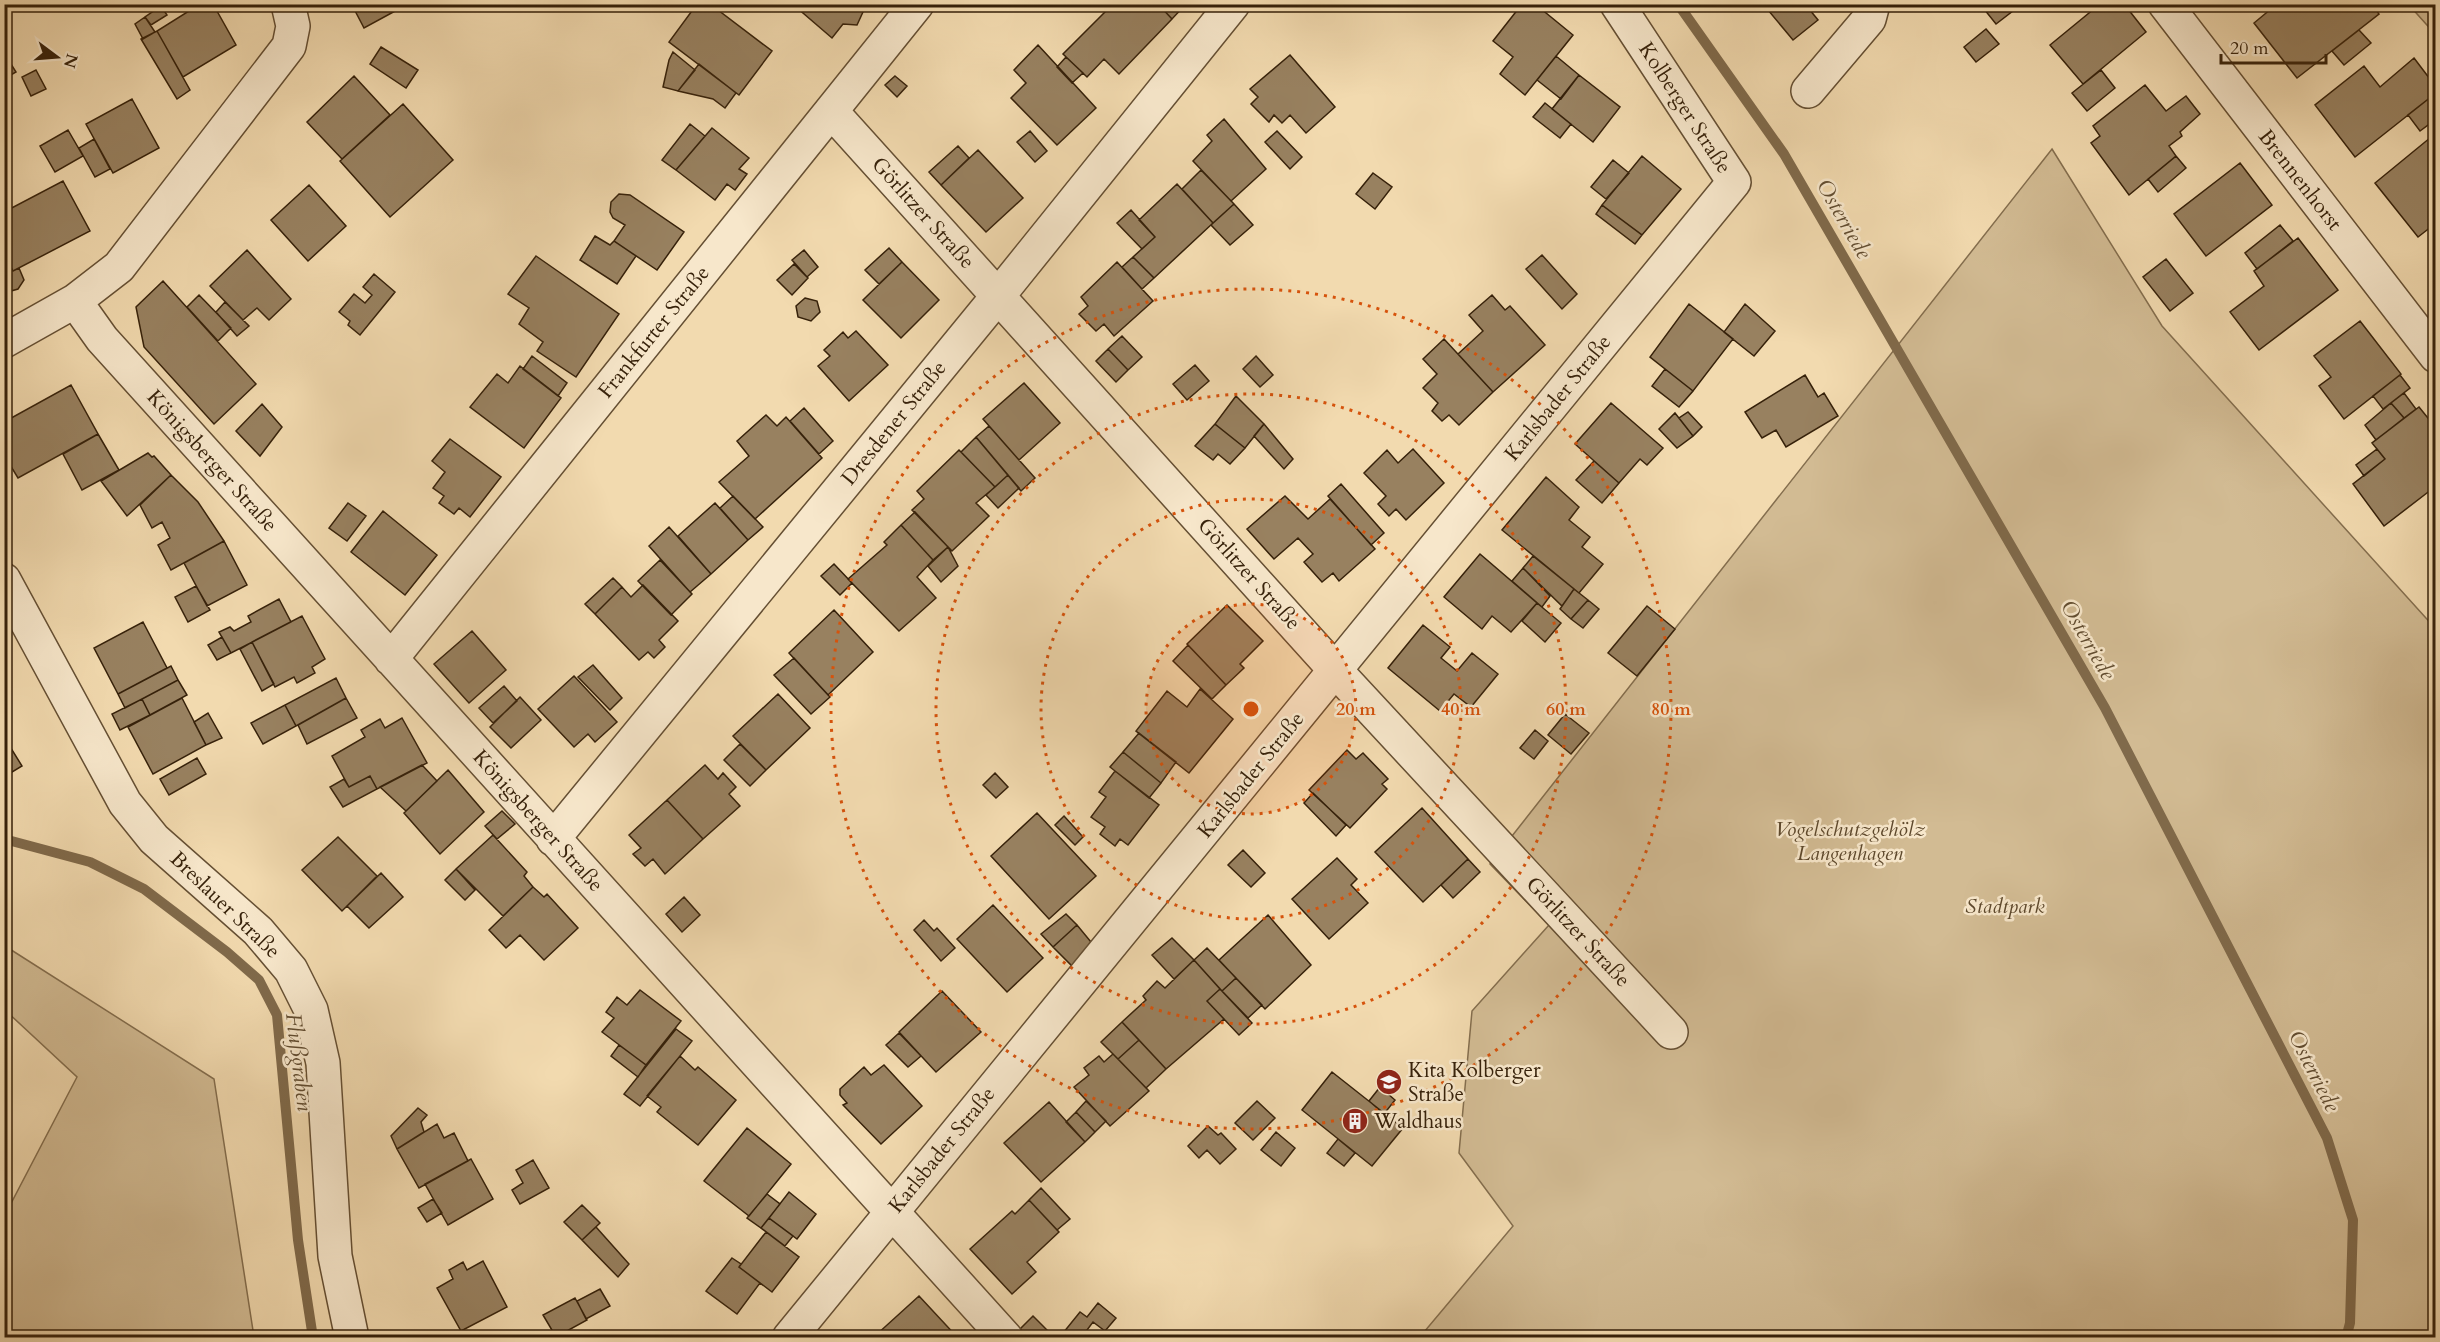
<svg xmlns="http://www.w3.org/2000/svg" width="2440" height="1342" viewBox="0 0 2440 1342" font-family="Cardo,serif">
  <rect width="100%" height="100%" fill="#f2daaf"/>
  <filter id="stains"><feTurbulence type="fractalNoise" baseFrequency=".00333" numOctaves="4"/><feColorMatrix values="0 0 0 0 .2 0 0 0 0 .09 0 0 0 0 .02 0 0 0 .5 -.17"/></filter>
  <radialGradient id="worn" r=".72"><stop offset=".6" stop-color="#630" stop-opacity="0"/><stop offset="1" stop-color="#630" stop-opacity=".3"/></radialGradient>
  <path fill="#d2bb93" stroke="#846e4e" stroke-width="1.5" d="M2409,5H2435V34Z
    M2052,149L2162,326L2435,628V1337L1419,1338L1513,1226L1459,1153L1472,1011L1549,925L1490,864Z
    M5,946L214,1079L254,1337H5V1215L77,1077L5,1010Z"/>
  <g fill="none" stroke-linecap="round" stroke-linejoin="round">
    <path stroke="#806a4b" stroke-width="10" d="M1678,4L1784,154L2105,708L2327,1138L2353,1220L2350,1323L2346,1338
      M4,839L90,862L144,889L227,952L259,980L277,1015L298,1240L313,1338"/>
  </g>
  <path fill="#988160" stroke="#36210a" stroke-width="1.5" d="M200,4H213L236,45L183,77L157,31Z
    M341,4H408L364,28L352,5L344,10Z
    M697,4H710L772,51L739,95L669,42Z
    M797,4H859L857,6L863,12L857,25L843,24L832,38L796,7Z
    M1113,4H1158L1172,19L1119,74L1104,59L1087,77L1063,54Z
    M1158,4H1186L1172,19Z
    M1522,4H1535L1573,35L1525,95L1500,74L1513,57L1493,41Z
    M1763,4H1805L1818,20L1793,40Z
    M1980,4H2022L1996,24Z
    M2100,4H2124L2146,32L2083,84L2050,45Z
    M2277,4H2372L2379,14L2297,78L2254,23Z
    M161,6L167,15L151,25L145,17Z
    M145,17L155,32L143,39L135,24Z
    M1986,29L1999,44L1976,62L1964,47Z
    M2359,30L2371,43L2344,65L2332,51Z
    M157,31L190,90L177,99L141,39Z
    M1038,45L1096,108L1057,145L1011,98L1026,83L1014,70Z
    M381,47L418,70L406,88L370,64Z
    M673,52L695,70L678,91L663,87L669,60Z
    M4,53L16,72L4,79Z
    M1290,55L1335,107L1306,133L1290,115L1282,123L1274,115L1269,122L1251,104L1258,97L1250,89Z
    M1556,56L1579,75L1561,99L1537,80Z
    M1066,57L1083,73L1072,83L1057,67Z
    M2414,58L2436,87V93L2355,157L2315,105L2364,66L2380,87Z
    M699,64L736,93L725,108L713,99L678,91Z
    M36,70L46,89L31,96L22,77Z
    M2101,70L2115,88L2087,111L2072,93Z
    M1579,75L1620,107L1593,142L1552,109Z
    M354,76L390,115L342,159L307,122Z
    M895,76L907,86L897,97L885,85Z
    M2145,85L2166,111L2186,96L2200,114L2180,132L2182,136L2169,146L2176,156L2129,195L2091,143L2100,136L2093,126Z
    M2436,93V119L2420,131L2408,115Z
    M132,99L159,148L113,173L86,124Z
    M1545,103L1571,124L1560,138L1533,117Z
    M403,104L453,160L390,217L340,161Z
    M1224,119L1266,169L1231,201L1193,161L1212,141L1207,135Z
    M690,124L705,136L676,170L662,160Z
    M712,128L749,158L739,169L747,174L735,190L727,184L715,200L676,170Z
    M68,130L83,156L55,172L40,146Z
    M1030,131L1047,151L1035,162L1017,142Z
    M1277,131L1302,157L1290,169L1265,142Z
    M2436,133V223L2418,237L2375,183Z
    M94,139L110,169L95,177L79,148Z
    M958,146L969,158L941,185L929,172Z
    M978,150L1023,198L986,232L941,185Z
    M1642,156L1681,189L1642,235L1602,205Z
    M2176,156L2186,168L2158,192L2148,179Z
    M1613,160L1629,173L1606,199L1591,187Z
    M2240,163L2272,205L2206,256L2174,214Z
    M1201,170L1234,204L1213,223L1182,189Z
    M1373,173L1392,187L1375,209L1356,194Z
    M63,181L90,231L13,271L4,253V212Z
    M1177,184L1213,223L1154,278L1133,257L1155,237L1139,220Z
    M309,185L346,226L308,261L271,220Z
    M619,194L630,195L684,232L657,270L614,241L625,225L613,218L610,212L611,202Z
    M1234,204L1253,225L1230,245L1211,225Z
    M1602,205L1642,235L1635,244L1596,214Z
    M1131,210L1155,237L1142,249L1117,223Z
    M2280,225L2293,241L2257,269L2245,253Z
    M595,236L610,245L614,241L636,256L617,284L580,260Z
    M2298,238L2338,290L2259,350L2230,312L2264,286L2254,271Z
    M889,248L902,262L879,284L865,270Z
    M247,250L291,299L269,320L257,308L243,320L210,286Z
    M804,250L818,267L807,277L792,260Z
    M4,253L13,271L19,268L24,280L18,289L4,293Z
    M1542,255L1577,294L1562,309L1526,269Z
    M536,256L619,314L576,377L537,351L543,342L519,324L529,308L508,294Z
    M1133,257L1154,278L1142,289L1122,267Z
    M2166,259L2193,293L2170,311L2143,277Z
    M902,262L939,300L901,338L863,300Z
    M1117,262L1153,301L1114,336L1104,324L1096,331L1079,314L1088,306L1081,297Z
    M794,264L808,278L792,295L777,280Z
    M374,274L395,292L360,335L348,325L350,321L339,312L354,294L365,303L372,295L363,287Z
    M163,281L256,384L214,424L144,347L136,307Z
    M199,295L231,328L218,341L187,307Z
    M1492,295L1505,310L1510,306L1545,345L1493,392L1458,354L1483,331L1469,315Z
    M805,298L817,301L820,312L811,321L798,317L796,306Z
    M225,302L249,326L237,336L216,312Z
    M1689,304L1733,339L1693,391L1650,357Z
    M1745,304L1775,331L1754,356L1724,332Z
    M2360,321L2401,374L2344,419L2319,386L2331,377L2314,356Z
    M856,331L888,365L849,401L818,366L830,356L824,350L843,332L848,338Z
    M1122,336L1142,357L1128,370L1108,349Z
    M1444,339L1493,392L1459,425L1449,415L1442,421L1432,411L1438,403L1423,388L1437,374L1423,359Z
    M1108,349L1128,370L1116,382L1096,361Z
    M532,356L567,383L558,396L523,369Z
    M1256,356L1273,375L1260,387L1243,369Z
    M1195,365L1209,381L1187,400L1173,384Z
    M520,366L561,398L524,448L470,407L497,374L508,383Z
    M1665,369L1693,391L1679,407L1652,386Z
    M1805,375L1818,397L1824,393L1838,416L1786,447L1776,430L1762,438L1745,412Z
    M2400,375L2410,388L2383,409L2373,396Z
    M1024,383L1060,423L1019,460L983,419Z
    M71,385L98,434L18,478L4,455V422Z
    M2404,393L2416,409L2404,418L2391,403Z
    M1236,396L1264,424L1245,448L1215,424Z
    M1611,403L1663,448L1647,465L1640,459L1619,483L1575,444Z
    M2391,403L2404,418L2376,440L2365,425Z
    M262,404L282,427L260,456L236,431Z
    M2419,407L2436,428V486L2384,526L2353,484L2385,459L2372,443Z
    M804,408L833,441L819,454L790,421Z
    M1688,412L1702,427L1693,436L1679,418Z
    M1675,413L1693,436L1677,448L1659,429Z
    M766,415L777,426L786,417L822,458L755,519L719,482L749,456L737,441Z
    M1215,424L1245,448L1230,464L1218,454L1213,460L1195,446Z
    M1264,424L1293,459L1284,469L1254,436Z
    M989,426L1035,478L1021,491L976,437Z
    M98,434L119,470L82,490L63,454Z
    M976,437L1008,475L995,487L961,452Z
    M450,439L501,477L470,517L459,508L454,514L439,503L444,496L433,488L445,472L432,461Z
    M1413,449L1444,483L1406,520L1396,509L1389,516L1378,504L1386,496L1364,473L1387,450L1398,463Z
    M2377,449L2385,459L2364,476L2356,465Z
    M959,450L995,487L976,503L989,516L952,551L912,510L924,499L917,491Z
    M148,453L152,457L154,456L171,475L127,516L101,481Z
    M1594,461L1619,483L1602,503L1576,480Z
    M171,475L198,502L224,541L171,570L158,545L170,538L162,522L152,528L140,505Z
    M1008,475L1019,488L998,508L986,495Z
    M1546,477L1579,507L1569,520L1590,537L1582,547L1603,564L1579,593L1502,530Z
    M1341,484L1384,533L1371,545L1328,496Z
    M733,496L763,527L748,540L720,508Z
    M1285,496L1308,519L1330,499L1375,549L1339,581L1333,573L1322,582L1304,562L1313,554L1298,538L1274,559L1247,529Z
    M348,503L366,516L347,541L329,528Z
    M715,503L748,540L711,574L678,536Z
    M383,511L437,555L405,595L351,552Z
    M915,512L948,547L933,560L901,525Z
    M901,525L933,560L917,577L936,598L899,631L848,579L887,545L884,542Z
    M669,527L711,574L690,592L649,546Z
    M224,541L247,585L207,606L184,563Z
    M948,547L958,566L941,582L928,566Z
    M1480,554L1537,603L1511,632L1492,616L1482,629L1444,597Z
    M1533,556L1574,589L1562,606L1523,568Z
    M660,560L692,594L671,615L638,581Z
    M834,564L852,583L840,595L821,576Z
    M1523,568L1550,596L1542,607L1512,581Z
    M613,578L622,587L595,614L585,604Z
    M643,585L678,621L659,640L665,647L654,658L648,652L639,660L595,614L622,587L631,597Z
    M196,586L210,610L188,622L175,597Z
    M1574,589L1588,600L1571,619L1560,609Z
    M279,599L291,622L231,653L219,632L230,627L234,631L251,622L248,616Z
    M1588,600L1599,609L1583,628L1571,619Z
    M1537,603L1561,623L1545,642L1522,621Z
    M1227,605L1263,641L1240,664L1244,668L1226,685L1187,644Z
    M1647,606L1675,629L1637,676L1608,653Z
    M834,610L873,652L828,695L789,653Z
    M302,616L325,659L312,667L315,673L297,683L294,677L275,687L252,642Z
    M143,622L167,668L118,694L94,648Z
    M1423,625L1450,647L1441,658L1457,671L1472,653L1498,674L1471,707L1454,694L1440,711L1388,668Z
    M472,631L506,670L469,703L434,664Z
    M222,637L231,653L217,660L208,645Z
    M252,642L274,684L262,691L240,649Z
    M1188,645L1226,685L1212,699L1173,661Z
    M794,658L830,697L811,714L774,675Z
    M593,665L622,698L610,710L578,677Z
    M171,666L178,680L125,708L118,694Z
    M574,676L617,722L595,742L588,734L574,747L538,709Z
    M336,678L346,698L296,726L285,705Z
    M178,680L187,695L150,715L142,699Z
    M504,686L517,701L493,723L479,708Z
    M1200,689L1233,719L1189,773L1136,731L1167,691L1187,707Z
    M778,694L810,728L766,770L733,736Z
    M520,697L541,720L511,748L490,727Z
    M182,698L206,745L153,774L128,727Z
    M346,698L357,718L307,744L298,725Z
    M142,699L150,715L120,730L112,714Z
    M285,705L296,726L263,744L251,723Z
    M208,713L222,738L206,745L194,722Z
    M1565,714L1589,733L1571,754L1548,735Z
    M402,718L427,763L377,789L370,776L349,787L332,756L365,737L361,730L380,719L385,728Z
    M1535,730L1548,741L1534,759L1520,748Z
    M1139,733L1176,762L1161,783L1123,752Z
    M4,737L22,766L4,777Z
    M740,744L766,770L750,786L724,760Z
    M1347,750L1356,759L1363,753L1388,779L1382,784L1387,789L1350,828L1309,790Z
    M1123,752L1161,783L1149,798L1110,767Z
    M197,758L206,774L169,795L160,779Z
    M422,765L437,781L406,811L380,787Z
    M705,765L718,779L723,773L736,787L729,794L740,806L703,839L667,800Z
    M448,770L484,812L440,854L404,813Z
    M1115,771L1159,805L1128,845L1120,839L1115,846L1100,834L1105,827L1091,817L1106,797L1099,792Z
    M995,773L1008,787L996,798L983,785Z
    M370,776L377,789L343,807L330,787L344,779L349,787Z
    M1313,793L1346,825L1336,836L1304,803Z
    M667,800L703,839L665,874L653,859L645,866L633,854L641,848L629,835Z
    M1422,808L1468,859L1423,902L1375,852Z
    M502,811L515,824L497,839L485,826Z
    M1037,813L1096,876L1049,919L991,856Z
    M1064,816L1083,837L1075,845L1055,825Z
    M493,835L527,872L524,876L533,887L503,916L456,869Z
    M338,837L377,876L342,911L302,870Z
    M1243,850L1265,873L1251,887L1228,865Z
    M1337,858L1357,879L1351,885L1368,903L1329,939L1292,899Z
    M1468,859L1480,872L1453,898L1441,885Z
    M456,869L475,890L465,900L445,880Z
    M381,873L403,897L369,928L347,906Z
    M533,887L544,897L547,894L578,928L544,960L520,935L506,948L489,930Z
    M684,897L700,915L682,932L666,914Z
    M993,905L1043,958L1007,992L957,939Z
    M1066,914L1077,925L1053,947L1041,934Z
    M1268,915L1311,965L1265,1009L1219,960Z
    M924,920L934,931L937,928L955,948L941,961L914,930Z
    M1077,925L1091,942L1073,967L1053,947Z
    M1172,938L1194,960L1174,979L1152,955Z
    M1207,948L1236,978L1222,991L1194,960Z
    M1194,960L1220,989L1207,1001L1224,1019L1166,1069L1122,1022L1146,1000L1143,996L1157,981L1165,988Z
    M1236,978L1262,1005L1248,1018L1222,991Z
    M1220,989L1252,1023L1239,1035L1207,1001Z
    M640,990L681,1021L646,1065L602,1032L614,1018L606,1012L617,997L627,1005Z
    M942,991L981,1032L936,1072L899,1032Z
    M1122,1022L1139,1040L1118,1059L1101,1042Z
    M676,1029L692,1041L640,1106L624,1094Z
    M899,1033L921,1056L908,1067L886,1045Z
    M1139,1040L1166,1069L1146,1088L1118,1059Z
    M619,1045L646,1065L638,1077L611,1056Z
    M1113,1054L1149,1091L1110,1126L1074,1087L1089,1075L1084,1068L1099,1056L1104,1062Z
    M680,1056L695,1070L698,1067L736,1100L698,1145L657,1112L661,1107L647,1096Z
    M884,1065L922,1106L881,1144L843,1105L847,1103L840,1095V1089L864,1067L871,1075Z
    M1332,1072L1403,1128L1372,1166L1302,1110Z
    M1380,1087L1395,1100L1384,1114L1369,1101Z
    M1086,1101L1106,1121L1095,1132L1076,1112Z
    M1257,1101L1275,1118L1253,1140L1235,1123Z
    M1049,1102L1085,1142L1041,1182L1004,1143Z
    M418,1108L427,1115L421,1122L424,1132L397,1149L391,1136Z
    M1076,1112L1095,1132L1085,1142L1066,1122Z
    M437,1124L444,1138L454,1133L468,1161L419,1188L397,1149Z
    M1208,1126L1218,1135L1221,1133L1236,1149L1220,1164L1207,1150L1199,1158L1188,1146Z
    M747,1128L791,1164L749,1216L704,1181Z
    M1276,1132L1295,1148L1281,1166L1261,1150Z
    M1338,1139L1355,1153L1344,1166L1327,1153Z
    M471,1159L493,1199L448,1225L425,1184Z
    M533,1160L549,1188L520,1204L512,1190L523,1183L516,1170Z
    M1041,1188L1070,1219L1057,1230L1029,1200Z
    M789,1192L816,1214L797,1239L769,1218Z
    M767,1194L780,1204L761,1228L747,1218Z
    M433,1199L442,1213L427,1222L418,1208Z
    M1029,1200L1059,1232L1027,1262L1036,1272L1012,1294L970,1249L1012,1211L1015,1214Z
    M582,1205L600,1223L582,1240L564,1222Z
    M769,1218L793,1236L785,1246L761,1228Z
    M596,1227L629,1264L618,1277L582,1240Z
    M766,1232L799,1257L772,1292L739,1267Z
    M732,1258L741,1264L739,1267L760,1283L737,1314L706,1291Z
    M483,1261L507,1307L461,1331L437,1288L453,1279L449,1270L463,1262L467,1270Z
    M600,1289L610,1306L586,1319L577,1301Z
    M919,1296L958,1338H878L876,1335Z
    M575,1298L587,1320L556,1337L543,1315Z
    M1098,1303L1116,1318L1105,1331L1093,1322L1081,1338H1059L1080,1312L1087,1317Z
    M1033,1316L1051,1334L1048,1338H1029L1020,1329Z"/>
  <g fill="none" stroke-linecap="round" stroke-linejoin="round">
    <g stroke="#654f33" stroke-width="36">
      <path id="minor" d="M2165,4L2436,356
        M1808,91L1869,19L1873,4
        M831,111L1336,671L1671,1032
        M75,301L102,339L1006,1338
        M4,341L75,301L119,267L289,46L293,26L288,4
        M4,580L125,803L154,839L258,931L291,970L311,1010L323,1063L335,1256L352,1338
        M391,659L917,4
        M553,839L998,296L1233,4
        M789,1338L1734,182L1617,4"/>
    </g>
    <use href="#minor" stroke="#f7e7cb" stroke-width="33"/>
  </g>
  <circle cx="1251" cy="709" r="105" fill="#d6530c" fill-opacity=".12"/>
  <g fill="none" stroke="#d6530c" stroke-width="3" stroke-dasharray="3 6">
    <circle cx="1251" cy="709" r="105"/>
    <circle cx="1251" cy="709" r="210"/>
    <circle cx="1251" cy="709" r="315"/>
    <circle cx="1251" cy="709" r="420"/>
  </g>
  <defs>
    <g id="school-disc" transform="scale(1.35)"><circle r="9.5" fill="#8f2418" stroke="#f7e7cb"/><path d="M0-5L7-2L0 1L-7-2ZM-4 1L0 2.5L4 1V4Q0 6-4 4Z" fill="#fff"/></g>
    <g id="building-disc" transform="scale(1.35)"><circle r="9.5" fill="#8f2418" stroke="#f7e7cb"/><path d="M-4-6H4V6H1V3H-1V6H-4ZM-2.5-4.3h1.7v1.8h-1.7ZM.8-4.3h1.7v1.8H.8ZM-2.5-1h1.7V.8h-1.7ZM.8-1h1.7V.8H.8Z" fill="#fff"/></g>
  </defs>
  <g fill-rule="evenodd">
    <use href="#school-disc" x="1389" y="1082"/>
    <use href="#building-disc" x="1355" y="1121"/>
  </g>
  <g text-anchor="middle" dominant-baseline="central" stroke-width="5" stroke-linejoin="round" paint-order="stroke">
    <g font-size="21" fill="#36210a" stroke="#f7e7cb">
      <text transform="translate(1685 108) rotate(57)">Kolberger Straße</text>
      <text transform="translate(2300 180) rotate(52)">Brennenhorst</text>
      <text transform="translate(923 213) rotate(48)">Görlitzer Straße</text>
      <text transform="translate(654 332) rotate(-51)">Frankfurter Straße</text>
      <text transform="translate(1558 398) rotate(-51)">Karlsbader Straße</text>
      <text transform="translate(894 423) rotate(-51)">Dresdener Straße</text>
      <text transform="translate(212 461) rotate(48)">Königsberger Straße</text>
      <text transform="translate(1249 574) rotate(48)">Görlitzer Straße</text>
      <text transform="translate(1251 775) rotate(-51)">Karlsbader Straße</text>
      <text transform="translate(538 821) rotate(48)">Königsberger Straße</text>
      <text transform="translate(225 905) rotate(44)">Breslauer Straße</text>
      <text transform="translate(1578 932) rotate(47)">Görlitzer Straße</text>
      <text transform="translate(942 1150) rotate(-51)">Karlsbader Straße</text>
    </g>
    <g font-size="21" font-style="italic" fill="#5d482c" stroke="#f7e7cb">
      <text x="1850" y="829">Vogelschutzgehölz<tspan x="1850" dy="24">Langenhagen</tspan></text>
      <text x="2005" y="906">Stadtpark</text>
    </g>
    <g font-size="21" fill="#36210a" stroke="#f7e7cb" text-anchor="start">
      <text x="1408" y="1070">Kita Kolberger<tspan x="1408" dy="24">Straße</tspan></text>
      <text x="1374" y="1121">Waldhaus</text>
    </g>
    <g font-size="22" font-style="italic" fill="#614c30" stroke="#f7e7cb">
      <text transform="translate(1844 219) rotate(60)">Osterriede</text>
      <text transform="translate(2088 640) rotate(60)">Osterriede</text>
      <text transform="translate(299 1062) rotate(83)">Flußgraben</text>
      <text transform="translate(2314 1071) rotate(63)">Osterriede</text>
    </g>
  </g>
  <circle cx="1251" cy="709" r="9" fill="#d6530c" stroke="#f7e7cb" stroke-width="3"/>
  <g font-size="18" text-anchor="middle" font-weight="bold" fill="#d6530c" stroke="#f7e7cb" stroke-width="5" stroke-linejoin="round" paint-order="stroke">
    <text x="1356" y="715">20 m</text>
    <text x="1461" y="715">40 m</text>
    <text x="1566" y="715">60 m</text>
    <text x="1671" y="715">80 m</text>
  </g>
  <rect width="2440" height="1342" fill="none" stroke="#f2daaf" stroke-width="24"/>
  <rect x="6" y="6" width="2428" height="1330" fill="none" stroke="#36210a" stroke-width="3"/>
  <rect x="12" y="12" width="2416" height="1318" fill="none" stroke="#36210a" stroke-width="1.5"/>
  <g transform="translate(57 57) rotate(106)" stroke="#f7e7cb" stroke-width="4.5" paint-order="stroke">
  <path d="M0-4.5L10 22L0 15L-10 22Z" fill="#36210a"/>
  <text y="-9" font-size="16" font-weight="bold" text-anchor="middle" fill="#36210a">N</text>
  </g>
  <path d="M2221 54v9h105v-9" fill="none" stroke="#36210a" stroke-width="3"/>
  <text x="2230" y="54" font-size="18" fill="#36210a" stroke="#f7e7cb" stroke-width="4.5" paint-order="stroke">20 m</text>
  <rect width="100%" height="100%" filter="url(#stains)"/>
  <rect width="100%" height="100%" fill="url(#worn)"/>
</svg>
